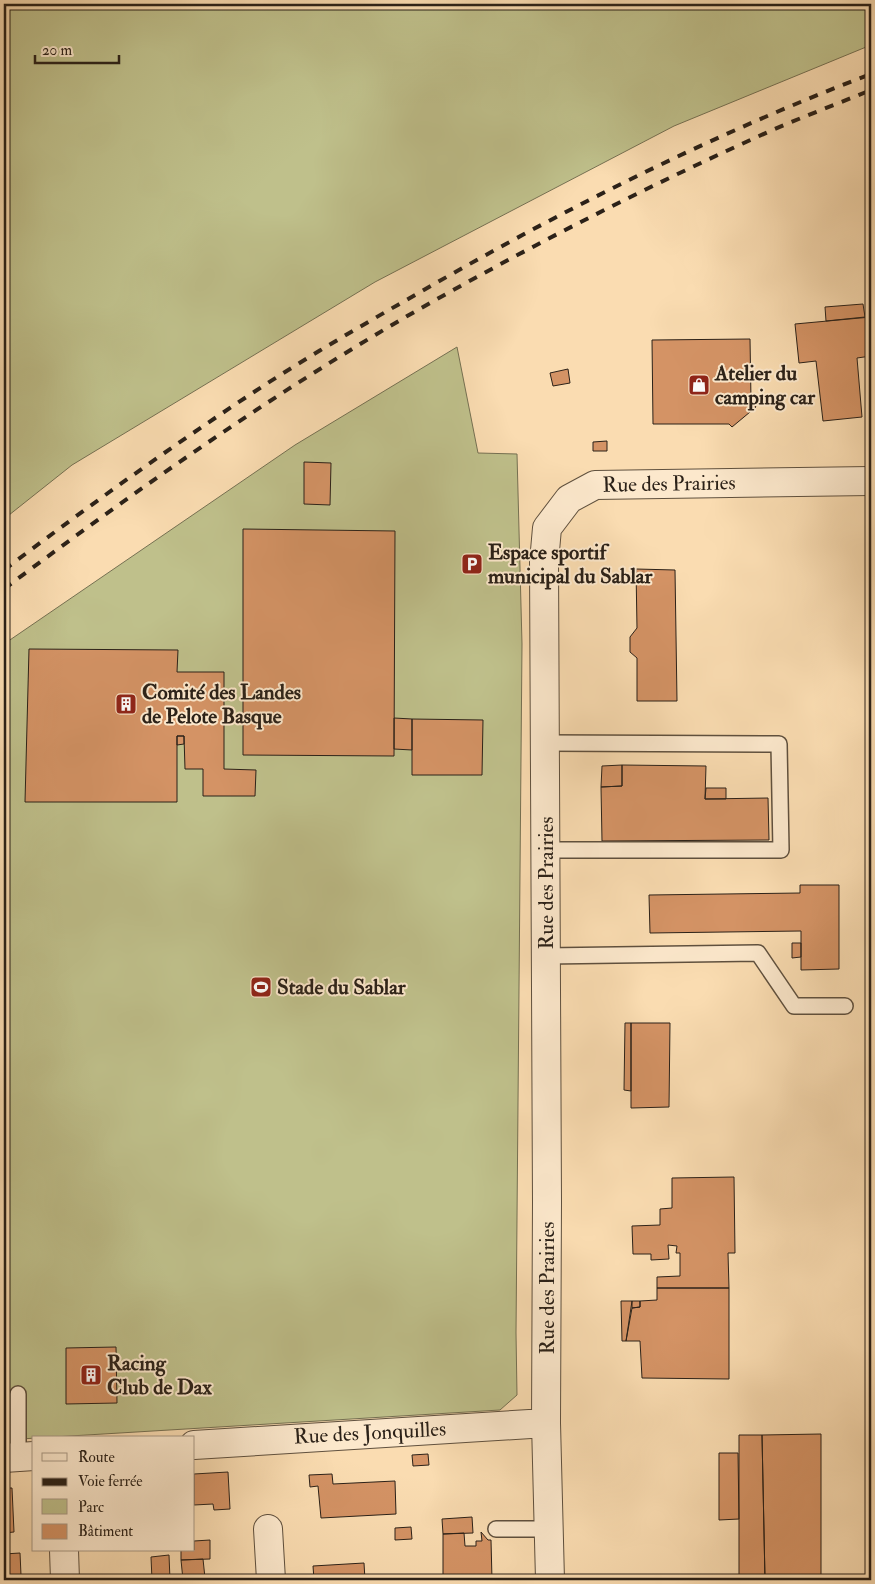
<svg xmlns="http://www.w3.org/2000/svg" width="875" height="1584" viewBox="0 0 875 1584" font-family="'IM FELL Double Pica',serif">
  <rect width="100%" height="100%" fill="#fadcb1"/>
  <filter id="stains"><feTurbulence type="fractalNoise" baseFrequency=".004" numOctaves="4"/><feColorMatrix values="0 0 0 0 .2 0 0 0 0 .09 0 0 0 0 .02 0 0 0 .5 -.17"/></filter>
  <radialGradient id="worn" r=".72"><stop offset=".6" stop-color="#630" stop-opacity="0"/><stop offset="1" stop-color="#630" stop-opacity=".3"/></radialGradient>
  <path fill="#bfc08b" stroke="#757052" d="M4,4H871V45L674,126L375,282L72,465L4,519Z
    M457,347L478,453L517,454L522,644L516,1333L517,1395L500,1410L4,1440V644L295,445Z"/>
  <path fill="#d49365" stroke="#2b2118" d="M863,304L865,317L826,321L825,307Z
    M871,317V356L857,358L862,417L823,421L816,361L799,363L795,324Z
    M750,339L751,400L756,407L732,427L729,424H653L652,340Z
    M568,369L570,383L553,386L550,373Z
    M607,441V451H593V442Z
    M304,462L331,463L330,505L304,504Z
    M243,529L395,531L394,756L243,755Z
    M636,569L675,570L677,701H637V658L630,652V637L637,628Z
    M29,649L178,650L177,672H224V769L256,770L255,796H203V769H185L184,736H177V802H25Z
    M394,718L412,719V750L394,749Z
    M412,719L483,720L482,775H412Z
    M177,736H184V744L177,745Z
    M622,765L706,766L705,799L768,798L769,840L602,841L601,787L622,786Z
    M622,765V786L601,787L602,766Z
    M706,788H726V799H705Z
    M800,885H839V969L801,970V931L650,933L649,895L800,893Z
    M792,943H801V957L792,958Z
    M625,1023H631V1091L624,1090Z
    M631,1023H670L669,1107L631,1108Z
    M734,1177L735,1253H728L729,1288H657V1277L680,1276V1253H676L677,1246L668,1245L669,1259L651,1260V1254H633L632,1226L660,1225V1209L672,1208V1178Z
    M657,1288H729V1379L642,1378L640,1341H626L632,1308L640,1307V1301L657,1300Z
    M621,1301H632L626,1341H622Z
    M632,1301H640V1307L632,1308Z
    M116,1347L117,1403L66,1404V1348Z
    M821,1434V1580H765L762,1435Z
    M739,1435H762L765,1580H739Z
    M719,1453H738L739,1519L719,1520Z
    M428,1454L429,1465L413,1466L412,1455Z
    M228,1472L230,1509L214,1510L213,1504L194,1505V1474Z
    M332,1474L333,1484L395,1481L396,1514L321,1518L318,1486L310,1487L309,1475Z
    M4,1488H12L14,1532L4,1533Z
    M472,1517L473,1533L443,1534L442,1519Z
    M411,1527L412,1539L395,1540V1528Z
    M481,1532L488,1540H491L492,1580H443V1534L464,1533L465,1546H476V1541H482Z
    M210,1540V1559L181,1560V1550H194V1541Z
    M20,1553L21,1575H24L25,1580H4V1554Z
    M169,1555L170,1580H152L151,1557Z
    M203,1559L205,1578L233,1577V1580H183L181,1560Z
    M364,1563L365,1580H314L313,1566Z"/>
  <g fill="none" stroke-linecap="round" stroke-linejoin="round">
    <g stroke="#5f503e" stroke-width="18">
      <path id="service" d="M545,743L779,744L781,850H546
        M546,956L758,953L794,1006H845
        M18,1394V1457
        M496,1529H548"/>
    </g>
    <g stroke="#5f503e" stroke-width="30">
      <path id="minor" d="M194,1445L546,1423
        M4,1458L34,1456
        M268,1529L271,1580
        M64,1550L65,1580
        M550,1580L546,1423L547,1201L544,562L547,528L569,499L595,485L871,481"/>
    </g>
    <use href="#service" stroke="#fce8cc" stroke-width="15"/>
    <use href="#minor" stroke="#fce8cc" stroke-width="28"/>
    <path stroke="#2b2118" stroke-width="4" stroke-dasharray="9 9" stroke-linecap="butt" d="M4,570C86,508 169,448 254,392C313,353 375,318 436,283C576,203 721,131 871,74
      M4,589C135,491 268,397 409,315C526,248 646,187 768,132C802,117 837,104 871,90"/>
  </g>
  <defs>
    <g id="shop-square" transform="scale(1.125)"><rect x="-9" y="-9" width="18" height="18" rx="4" fill="#8f2418" stroke="#fce8cc"/><path d="M-5-2.5h2.3a2.7 3.5 0 0 1 5.4 0H5L5.5 6h-11ZM-1.5-2.5h3a1.5 2.3 0 0 0-3 0Z" fill="#fff"/></g>
    <g id="parking-square" transform="scale(1.125)"><rect x="-9" y="-9" width="18" height="18" rx="4" fill="#8f2418" stroke="#fce8cc"/><path d="M-3.5-5.5H1a3.5 3.5 0 0 1 0 7H-1V5.5H-3.5ZM-1-3.4V-.6H.8a1.4 1.4 0 0 0 0-2.8Z" fill="#fff"/></g>
    <g id="building-square" transform="scale(1.125)"><rect x="-9" y="-9" width="18" height="18" rx="4" fill="#8f2418" stroke="#fce8cc"/><path d="M-4-6H4V6H1V3H-1V6H-4ZM-2.5-4.3h1.7v1.8h-1.7ZM.8-4.3h1.7v1.8H.8ZM-2.5-1h1.7V.8h-1.7ZM.8-1h1.7V.8H.8Z" fill="#fff"/></g>
    <g id="stadium-square" transform="scale(1.125)"><rect x="-9" y="-9" width="18" height="18" rx="4" fill="#8f2418" stroke="#fce8cc"/><path d="M0-5a6.5 5 0 1 0 0 10a6.5 5 0 1 0 0-10ZM-3.5-1.8h7v3.6h-7Z" fill="#fff"/></g>
  </defs>
  <g fill-rule="evenodd">
    <use href="#shop-square" x="699" y="385"/>
    <use href="#parking-square" x="472" y="564"/>
    <use href="#building-square" x="126" y="704"/>
    <use href="#stadium-square" x="261" y="987"/>
    <use href="#building-square" x="91" y="1375"/>
  </g>
  <g text-anchor="middle" dominant-baseline="central" stroke-width="4" stroke-linejoin="round" paint-order="stroke">
    <g font-size="21" font-weight="bold" fill="#2b2118" stroke="#fce8cc" text-anchor="start">
      <text x="715" y="373">Atelier du<tspan x="715" dy="24">camping car</tspan></text>
      <text x="488" y="552">Espace sportif<tspan x="488" dy="24">municipal du Sablar</tspan></text>
      <text x="142" y="692">Comité des Landes<tspan x="142" dy="24">de Pelote Basque</tspan></text>
      <text x="277" y="987">Stade du Sablar</text>
      <text x="107" y="1363">Racing<tspan x="107" dy="24">Club de Dax</tspan></text>
    </g>
    <g font-size="21" fill="#2b2118" stroke="#fce8cc">
      <text transform="translate(669 484) rotate(-1)">Rue des Prairies</text>
      <text transform="translate(546 883) rotate(-90)">Rue des Prairies</text>
      <text transform="translate(547 1288) rotate(-90)">Rue des Prairies</text>
      <text transform="translate(370 1433) rotate(-3)">Rue des Jonquilles</text>
    </g>
  </g>
  <rect width="875" height="1584" fill="none" stroke="#fadcb1" stroke-width="20"/>
  <rect x="5" y="5" width="865" height="1574" fill="none" stroke="#2b2118" stroke-width="2.5"/>
  <rect x="10" y="10" width="855" height="1564" fill="none" stroke="#2b2118"/>
  <rect x="32" y="1436" width="162" height="115" fill="#fce8cc" stroke="#a89884"/>
  <rect x="42" y="1453" width="25" height="8" fill="#fce8cc" stroke="#a89884"/>
  <text x="78" y="1462" font-size="15" fill="#2b2118">Route</text>
  <rect x="42" y="1478" width="25" height="8" fill="#2b2118" stroke="#a89884"/>
  <text x="78" y="1486" font-size="15" fill="#2b2118">Voie ferrée</text>
  <rect x="42" y="1499" width="25" height="15" fill="#bfc08b" stroke="#a89884"/>
  <text x="78" y="1512" font-size="15" fill="#2b2118">Parc</text>
  <rect x="42" y="1524" width="25" height="15" fill="#d49365" stroke="#a89884"/>
  <text x="78" y="1536" font-size="15" fill="#2b2118">Bâtiment</text>
  <path d="M35 55v8h84v-8" fill="none" stroke="#2b2118" stroke-width="2.5"/>
  <text x="42" y="55" font-size="15" fill="#2b2118" stroke="#fce8cc" stroke-width="4" paint-order="stroke">20 m</text>
  <rect width="100%" height="100%" filter="url(#stains)"/>
  <rect width="100%" height="100%" fill="url(#worn)"/>
</svg>
